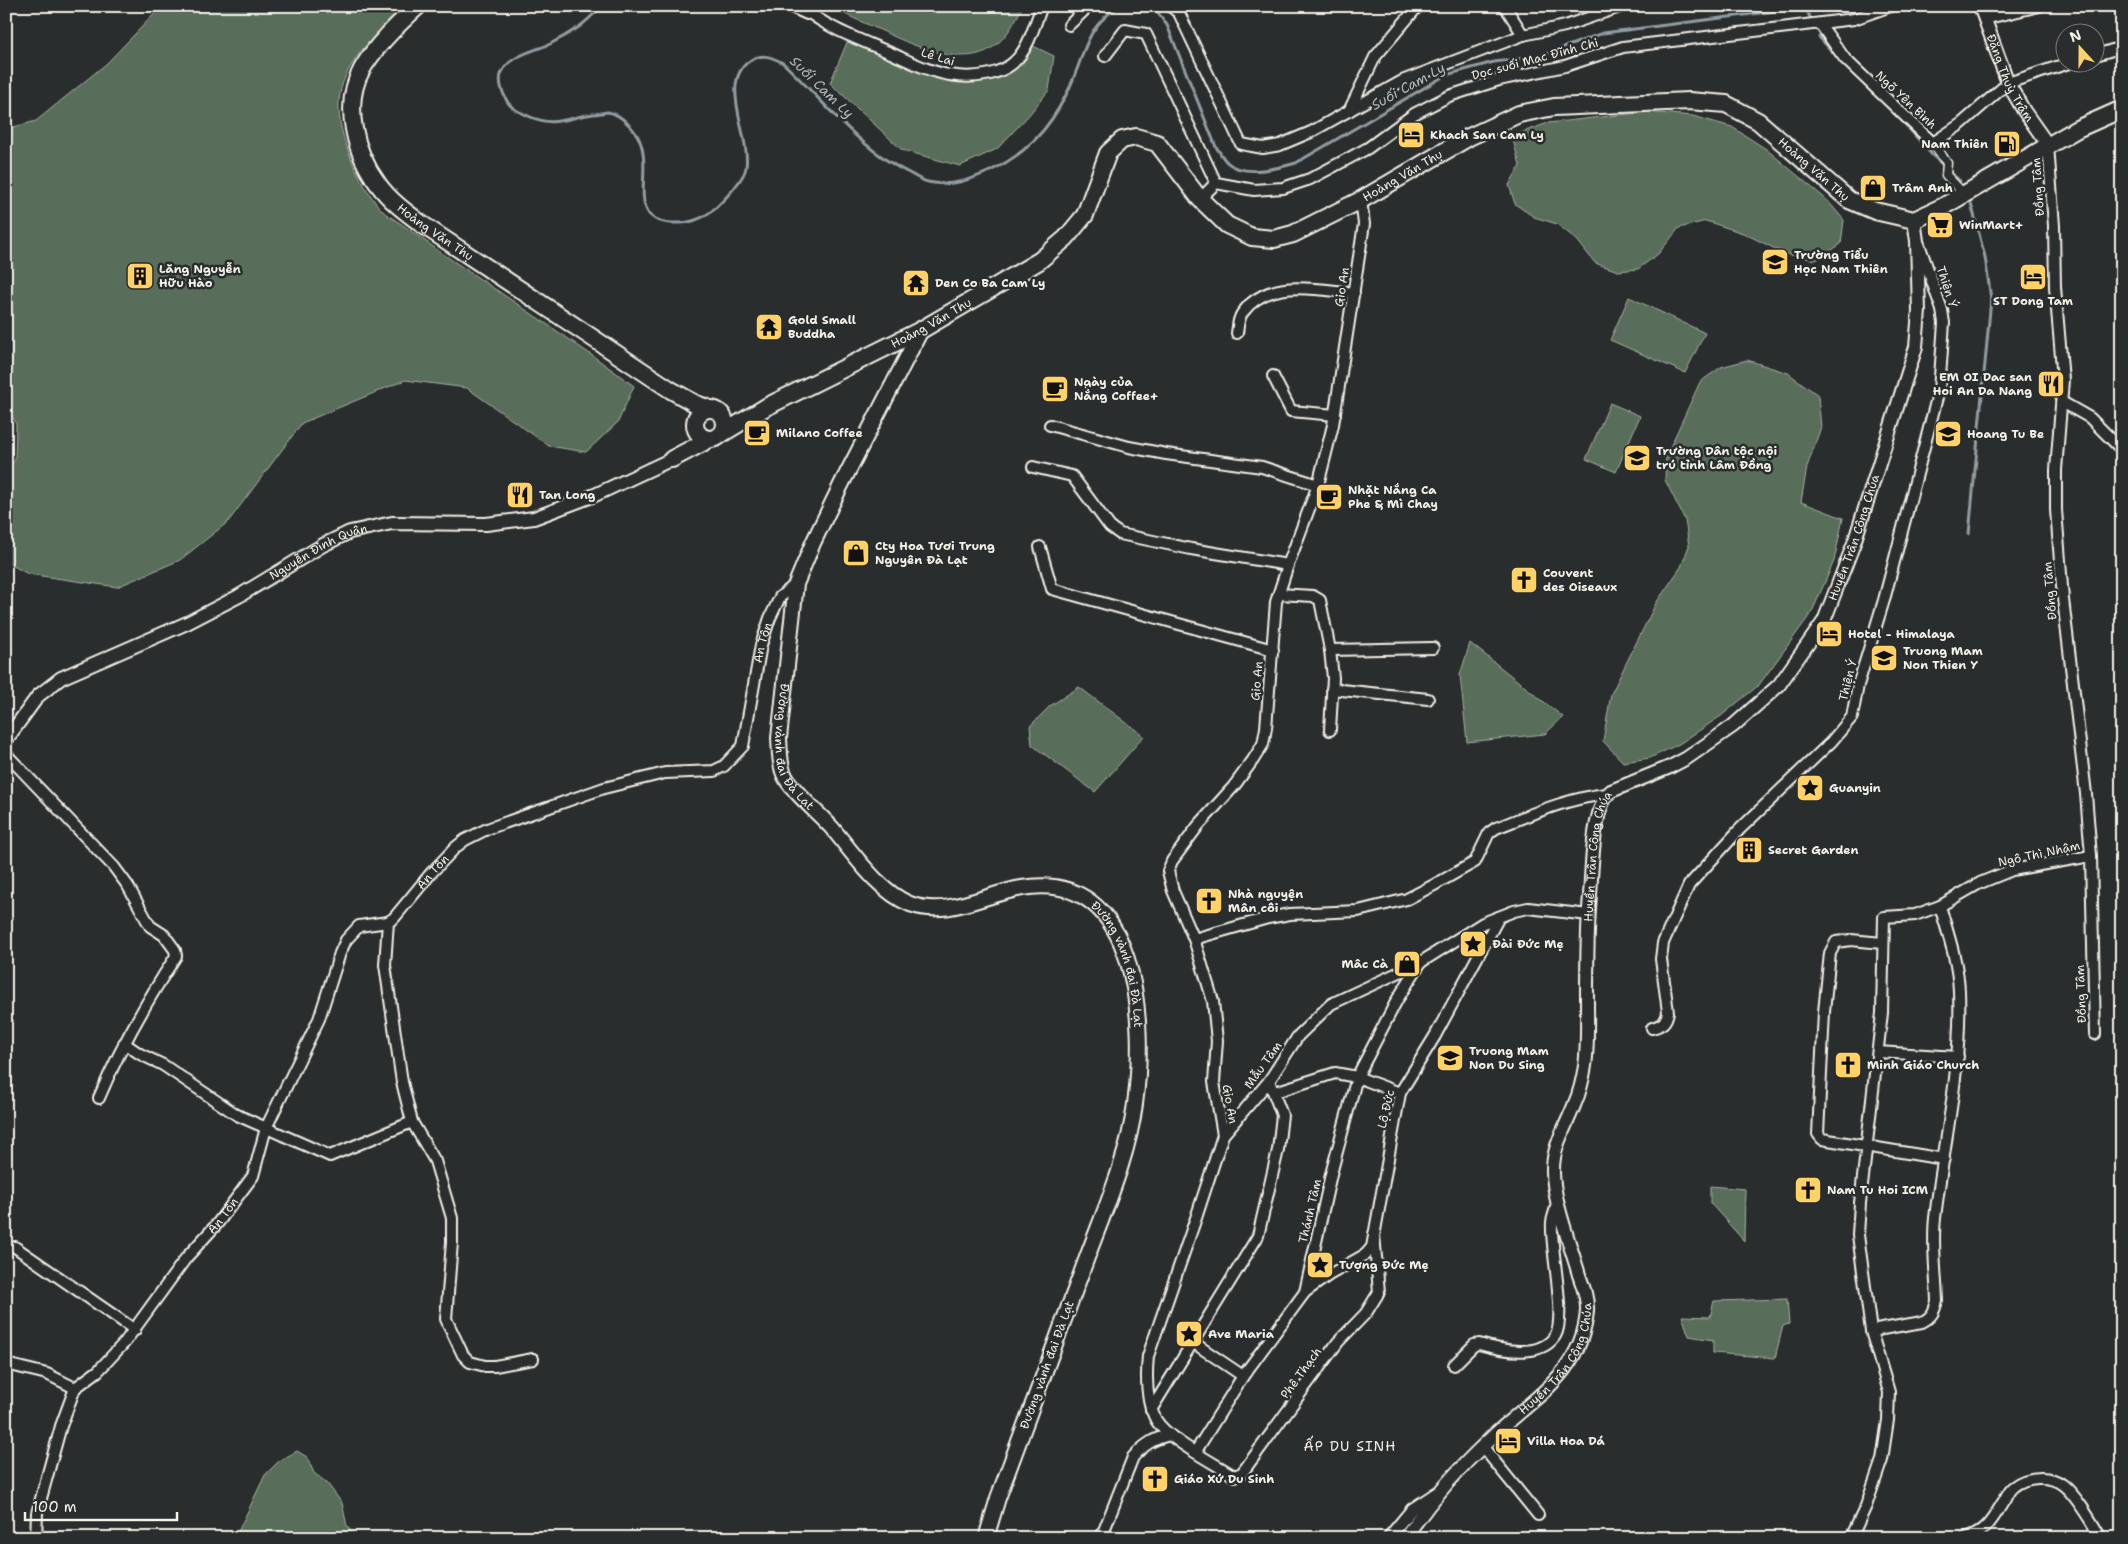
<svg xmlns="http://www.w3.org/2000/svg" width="2128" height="1544" viewBox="0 0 2128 1544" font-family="'Shantell Sans',sans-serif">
  <rect width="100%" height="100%" fill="#2a2d2e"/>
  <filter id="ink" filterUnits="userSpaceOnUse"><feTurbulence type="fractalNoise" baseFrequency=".02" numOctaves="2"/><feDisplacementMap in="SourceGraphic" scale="10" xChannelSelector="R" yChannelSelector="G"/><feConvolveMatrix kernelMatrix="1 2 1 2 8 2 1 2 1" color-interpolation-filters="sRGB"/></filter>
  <g filter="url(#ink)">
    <path fill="#596e5a" stroke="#a6b0a1" d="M162,6H404C380,31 346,59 340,94C333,127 359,185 381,209C386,215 394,219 400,223C415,234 431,245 446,256C509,299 573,340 634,386L618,422L586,452L549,446L467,388L405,380L302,423L228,522L180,560L117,587L28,574L6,562V472L15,459L16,424L6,404V129L36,121L106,64Z
      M830,6H1023C1016,19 1009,34 997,44C965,72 910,44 878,29C862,22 845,15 830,6Z
      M848,40L949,80H978L1012,71L1031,45L1054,56L1049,90L1028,116L997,149L960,166L902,150L830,83Z
      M1647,112L1693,116L1732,127L1766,149L1827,200L1844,220L1841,244L1816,260L1786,254L1743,233L1706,221L1679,228L1658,254L1638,269L1618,271L1595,263L1577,240L1557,224L1534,217L1515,204L1509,185L1520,166L1512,136L1548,123Z
      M1629,297L1705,333L1685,373L1610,340Z
      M1747,360L1788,373L1818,395L1821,427L1807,467L1801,502L1843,518L1834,561L1812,612L1759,685L1721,716L1679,744L1650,758L1623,762L1603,741L1611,694L1656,603L1681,567L1689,546L1685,520L1665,480L1666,456L1700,382L1721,367Z
      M1610,403L1640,416L1616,472L1586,459Z
      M1470,643L1563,717L1545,734L1467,742L1460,675Z
      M1079,687L1144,736L1095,792L1032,745L1030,726L1050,706Z
      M1710,1186L1745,1189L1744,1241L1710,1203Z
      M1787,1299L1789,1324L1783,1326L1775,1358L1713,1353V1340L1689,1336L1682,1316L1710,1317L1714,1301Z
      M297,1451L307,1457L314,1473L327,1483L342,1503L347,1526L356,1538H235L265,1475L279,1461Z"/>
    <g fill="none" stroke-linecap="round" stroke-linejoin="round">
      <path stroke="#909da1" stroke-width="3" d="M602,6C595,13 587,21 579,27C570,33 560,39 550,44C534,51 511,55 502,72C498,80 501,89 505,97C508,105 516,111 524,114C554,129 564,118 593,114C598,114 604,112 608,112C621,114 630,125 637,135C658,170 618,226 681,223C689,223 700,219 706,215C717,209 745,179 746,167C751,136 717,81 751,60C763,53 772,57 783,63C824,101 860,150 911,174C916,177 923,181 928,182C951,187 970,180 990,171C1026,154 1049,129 1066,95C1085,59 1082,28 1120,6
        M1148,6L1155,9L1167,25L1216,147C1220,152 1223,159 1228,163C1243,177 1279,168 1296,163L1446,75L1494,62L1541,56L1603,33L1816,6
        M1805,8L1810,17
        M1819,37L1838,58
        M1858,78L1873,93
        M1898,116L1933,156L1960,181
        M1969,534L1991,299L1985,257L1971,203"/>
      <g stroke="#f4f1e8" stroke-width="11">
        <path id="pedestrian" d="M1933,143L1947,163L1946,175L1964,194"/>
      </g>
      <g stroke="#f4f1e8" stroke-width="14">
        <g id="minor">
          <path d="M789,6L807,14"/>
          <path d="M801,6C827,29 861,40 893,54C911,62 930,72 950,75C972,79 1003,76 1018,58C1030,44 1035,23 1042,6"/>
          <path d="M1170,6L1179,13L1241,144L1263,148L1280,145L1311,132L1402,81L1523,35L1565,26L1623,6"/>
          <path d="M1505,6L1523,35"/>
          <path d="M1984,19L2039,6"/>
          <path d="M1820,24L1845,59L1933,143L1961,124L2008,83L2072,62"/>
          <path d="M1069,25L1089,6"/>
          <path d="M2096,55L2122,47"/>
          <path d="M1105,56L1125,30L1146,34L1216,183L1254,190L1283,188L1310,179L1368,148L1414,114L1449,96L1499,80L1565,66L1623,47L1854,19L1891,6"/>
          <path d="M1349,111L1375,57L1418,6"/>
          <path d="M2048,145L2054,226L2055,287L2063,380L2056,470V510L2063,599L2086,794L2091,856L2095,1034"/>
          <path d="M1200,199L1216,183"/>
          <path d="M1237,333C1238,328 1238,322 1240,318C1241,313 1246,309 1249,305C1277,279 1319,290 1354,293"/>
          <path d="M1273,376L1291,411L1335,415"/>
          <path d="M2062,402L2090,418L2122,450"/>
          <path d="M1050,425L1129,447L1166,454L1262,467L1318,485"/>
          <path d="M1033,467L1072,476L1110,527L1120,534L1191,549L1288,565"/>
          <path d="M1040,547L1052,589L1273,650"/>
          <path d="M1279,594L1313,596L1320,600L1330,650L1333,678L1330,730"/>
          <path d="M1330,650L1433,648"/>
          <path d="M1332,689L1428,699"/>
          <path d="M6,754L114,867L128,886L150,926L164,935L175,950L176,956C146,1002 120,1048 99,1098"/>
          <path d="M388,922L385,965L402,1082L412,1122L435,1161L452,1218V1242L446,1319L463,1355L470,1362L485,1366H495L533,1359"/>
          <path d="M1194,939L1268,918L1290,914L1358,911L1407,899L1436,884L1475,862L1489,833L1496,828C1532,814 1568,798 1607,794"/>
          <path d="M1882,943L1851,940L1836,942L1830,953L1824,1012L1818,1134L1822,1139L1944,1159"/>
          <path d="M1652,1028C1662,1025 1666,1023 1668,1012L1661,959L1663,943L1689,885L1740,829L1831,742L1852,717L1858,685L1884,600L1939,390L1944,323L1942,310L1919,244"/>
          <path d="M124,1043L140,1054L163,1065L237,1115L330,1156L412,1122"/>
          <path d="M1878,1052L1958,1057"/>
          <path d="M1275,1092L1335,1073L1357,1077L1400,1093"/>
          <path d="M1223,1135L1214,1082L1217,1041L1213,1001L1194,939L1173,891L1168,871L1172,861L1198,826L1234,786L1253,760L1263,744L1266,728L1276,602L1288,565L1318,485L1333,425L1364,224L1361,200"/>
          <path d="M1374,1234L1379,1292L1366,1313L1338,1342L1242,1473L1234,1476C1214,1463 1167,1439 1156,1420C1146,1402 1146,1377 1148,1356L1196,1218L1223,1135L1269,1081L1298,1036L1331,1004L1421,962L1483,923L1514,911L1528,908L1589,915"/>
          <path d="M15,1247L135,1330"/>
          <path d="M1305,1292L1329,1275L1366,1254L1372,1247L1400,1093L1435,1036L1499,917"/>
          <path d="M1871,1331L1922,1322C1932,1317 1934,1312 1937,1301C1936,1274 1932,1245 1935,1218C1944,1141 1962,1070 1959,991C1958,962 1948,934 1940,906"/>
          <path d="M1194,1343L1243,1376"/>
          <path d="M6,1364L47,1374L75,1388"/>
          <path d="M1454,1365L1474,1345L1479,1344C1500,1350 1540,1359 1555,1336C1567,1318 1550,1249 1552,1222C1553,1216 1556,1209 1557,1203"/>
          <path d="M1151,1410L1258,1236L1278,1150L1282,1115L1269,1081"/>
          <path d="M1482,1446L1538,1515"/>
          <path d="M1196,1451L1243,1376L1305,1292L1331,1174L1357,1077L1397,1000L1421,962"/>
          <path id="s1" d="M36,1538L37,1513L61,1426L75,1388L98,1371L125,1342L186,1258L217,1224L253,1176L266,1128L319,1019L340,953L346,940L359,926L388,922L394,918L432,872L456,847L465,840L487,829L604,788L665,773L714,771L724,766L743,746L761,645L770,618L780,597L796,584"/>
          <path d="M1101,1538L1133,1457C1144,1445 1154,1438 1170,1435"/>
          <path d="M1388,1538L1412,1509L1436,1493"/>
          <path d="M1851,1538L1866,1506L1882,1460L1888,1420L1889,1392L1871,1331L1858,1235L1860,1203L1882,1013L1884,917L1915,915L1940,906L1980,883L2012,870L2091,856"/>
          <path d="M1965,1538C1988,1532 1993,1518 2005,1499C2007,1495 2009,1490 2013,1487C2026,1476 2050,1475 2063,1485C2077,1496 2092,1523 2101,1538"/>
        </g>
      </g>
      <g stroke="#f4f1e8" stroke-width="16">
        <g id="tertiary">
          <path id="s2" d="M1980,6L2008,83L2024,111L2048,145"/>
          <path id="s3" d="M6,740L38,696L61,678L187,623L239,596L323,545L350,532L392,523L486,524L534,518L595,495L672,459"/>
          <path id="s4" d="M1405,1538C1429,1502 1458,1469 1489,1440C1529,1400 1582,1375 1587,1311C1588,1299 1583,1286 1579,1275C1571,1246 1552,1198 1553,1169C1553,1145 1567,1125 1575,1103C1580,1092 1583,1078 1585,1066C1588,1045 1587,1021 1587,1000C1587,965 1587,930 1590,895C1592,871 1592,806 1611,791L1670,767L1687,758L1733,726L1779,685L1824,621L1854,543L1916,347L1919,311L1917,241L1914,220"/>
        </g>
      </g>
      <g stroke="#f4f1e8" stroke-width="18">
        <g id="secondary">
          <path id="s5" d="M921,330L841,485L813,543L796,584L779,738C780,750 779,763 784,774C790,790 820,814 832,828C854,854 878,891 910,904C948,918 985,894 1022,888C1140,868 1146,1024 1135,1104C1128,1159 1104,1211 1085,1263C1056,1341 1027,1419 998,1498L986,1538"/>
        </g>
      </g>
      <g stroke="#f4f1e8" stroke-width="20">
        <g id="primary">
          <path id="s6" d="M418,6C398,24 376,45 362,69C342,105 355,153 378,184C390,201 407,213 423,225L671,390L696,404L710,409"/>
          <circle cx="710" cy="424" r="15"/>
          <path id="s7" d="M720,435L766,407L921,330L1039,261L1066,238L1085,215L1108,153L1122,140L1136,137L1157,143L1200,199L1227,225L1252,237L1274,239L1293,234L1361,200L1469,137L1519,114L1554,107L1689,101L1726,104L1758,121L1849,200L1875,211L1914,220L1944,206L2077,129L2122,109"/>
          <path d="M672,459L710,439"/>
        </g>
      </g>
      <use href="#pedestrian" stroke="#2a2d2e" stroke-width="8"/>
      <use href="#minor" stroke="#2a2d2e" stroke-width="10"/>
      <use href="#tertiary" stroke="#2a2d2e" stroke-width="12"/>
      <use href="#secondary" stroke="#2a2d2e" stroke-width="14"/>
      <use href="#primary" stroke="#2a2d2e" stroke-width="16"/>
    </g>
  </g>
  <defs>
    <g id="hotel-square" transform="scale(1.4375)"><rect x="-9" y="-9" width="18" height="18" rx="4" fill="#ffd166" stroke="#2a2d2e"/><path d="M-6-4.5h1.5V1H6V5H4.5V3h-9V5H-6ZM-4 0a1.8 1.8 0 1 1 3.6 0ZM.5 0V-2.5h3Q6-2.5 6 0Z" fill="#111"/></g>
    <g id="fuel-square" transform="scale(1.4375)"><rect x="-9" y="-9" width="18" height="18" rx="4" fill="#ffd166" stroke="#2a2d2e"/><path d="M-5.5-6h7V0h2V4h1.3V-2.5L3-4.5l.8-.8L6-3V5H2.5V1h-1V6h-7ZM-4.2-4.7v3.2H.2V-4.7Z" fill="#111"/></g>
    <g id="shop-square" transform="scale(1.4375)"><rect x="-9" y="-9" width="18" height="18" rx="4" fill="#ffd166" stroke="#2a2d2e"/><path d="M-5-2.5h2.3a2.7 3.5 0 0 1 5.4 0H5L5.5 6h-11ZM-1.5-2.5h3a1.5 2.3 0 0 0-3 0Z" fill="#111"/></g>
    <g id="supermarket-square" transform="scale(1.4375)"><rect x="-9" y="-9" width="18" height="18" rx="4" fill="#ffd166" stroke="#2a2d2e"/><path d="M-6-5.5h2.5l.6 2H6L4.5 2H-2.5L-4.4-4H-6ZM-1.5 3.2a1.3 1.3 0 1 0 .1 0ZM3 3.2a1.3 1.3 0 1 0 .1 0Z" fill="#111"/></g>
    <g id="school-square" transform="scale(1.4375)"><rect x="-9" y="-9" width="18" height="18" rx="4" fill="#ffd166" stroke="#2a2d2e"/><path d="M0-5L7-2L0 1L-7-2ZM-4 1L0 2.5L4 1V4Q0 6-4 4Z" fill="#111"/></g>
    <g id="building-square" transform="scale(1.4375)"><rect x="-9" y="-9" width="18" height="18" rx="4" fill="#ffd166" stroke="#2a2d2e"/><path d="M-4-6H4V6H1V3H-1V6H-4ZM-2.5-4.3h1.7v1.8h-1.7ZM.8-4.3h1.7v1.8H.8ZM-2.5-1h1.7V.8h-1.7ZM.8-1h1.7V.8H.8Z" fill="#111"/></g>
    <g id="temple-square" transform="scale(1.4375)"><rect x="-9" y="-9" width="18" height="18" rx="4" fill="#ffd166" stroke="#2a2d2e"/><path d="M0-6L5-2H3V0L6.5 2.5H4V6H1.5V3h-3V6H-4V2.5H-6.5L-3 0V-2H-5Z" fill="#111"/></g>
    <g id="restaurant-square" transform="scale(1.4375)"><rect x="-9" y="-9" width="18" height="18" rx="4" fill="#ffd166" stroke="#2a2d2e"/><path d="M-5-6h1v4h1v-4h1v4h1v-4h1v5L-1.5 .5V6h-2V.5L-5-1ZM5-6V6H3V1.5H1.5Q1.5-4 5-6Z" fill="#111"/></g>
    <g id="cafe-square" transform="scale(1.4375)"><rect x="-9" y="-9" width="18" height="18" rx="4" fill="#ffd166" stroke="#2a2d2e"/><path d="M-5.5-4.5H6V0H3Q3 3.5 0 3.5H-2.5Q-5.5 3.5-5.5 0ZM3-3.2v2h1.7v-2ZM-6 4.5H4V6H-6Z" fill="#111"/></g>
    <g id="church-square" transform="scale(1.4375)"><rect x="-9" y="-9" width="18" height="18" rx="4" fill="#ffd166" stroke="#2a2d2e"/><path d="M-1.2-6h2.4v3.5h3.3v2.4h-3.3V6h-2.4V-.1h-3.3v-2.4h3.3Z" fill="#111"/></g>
    <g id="sight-square" transform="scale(1.4375)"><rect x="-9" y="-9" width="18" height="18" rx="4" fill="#ffd166" stroke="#2a2d2e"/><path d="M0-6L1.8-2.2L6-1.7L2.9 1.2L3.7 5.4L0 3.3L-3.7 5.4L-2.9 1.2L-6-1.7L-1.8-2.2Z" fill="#111"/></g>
  </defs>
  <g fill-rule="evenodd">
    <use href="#hotel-square" x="1411" y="135"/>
    <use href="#fuel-square" x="2007" y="144"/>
    <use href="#shop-square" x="1873" y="188"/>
    <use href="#supermarket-square" x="1940" y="225"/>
    <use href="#school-square" x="1775" y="262"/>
    <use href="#building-square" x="140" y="276"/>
    <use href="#hotel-square" x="2033" y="277"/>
    <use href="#temple-square" x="916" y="283"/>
    <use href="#temple-square" x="769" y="327"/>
    <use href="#restaurant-square" x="2051" y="384"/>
    <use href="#cafe-square" x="1055" y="389"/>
    <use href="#cafe-square" x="757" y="433"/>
    <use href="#school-square" x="1948" y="434"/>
    <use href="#school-square" x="1637" y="458"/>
    <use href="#restaurant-square" x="520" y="495"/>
    <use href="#cafe-square" x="1329" y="497"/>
    <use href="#shop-square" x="856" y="553"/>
    <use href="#church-square" x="1524" y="580"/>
    <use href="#hotel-square" x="1829" y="634"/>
    <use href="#school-square" x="1884" y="658"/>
    <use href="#sight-square" x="1810" y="788"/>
    <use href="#building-square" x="1749" y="850"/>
    <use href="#church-square" x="1209" y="901"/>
    <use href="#sight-square" x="1473" y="944"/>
    <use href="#shop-square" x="1407" y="964"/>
    <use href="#school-square" x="1450" y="1058"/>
    <use href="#church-square" x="1848" y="1065"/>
    <use href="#church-square" x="1808" y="1190"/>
    <use href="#sight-square" x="1320" y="1265"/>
    <use href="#sight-square" x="1189" y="1334"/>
    <use href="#hotel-square" x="1508" y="1441"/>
    <use href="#church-square" x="1155" y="1479"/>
  </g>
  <g text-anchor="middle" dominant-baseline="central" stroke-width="5" stroke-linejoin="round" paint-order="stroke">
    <g font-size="12" fill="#f4f1e8" stroke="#2a2d2e">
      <text transform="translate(938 57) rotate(17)">Lê Lai</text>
      <text transform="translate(1535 59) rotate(-15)">Dọc suối Mạc Đĩnh Chi</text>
      <text stroke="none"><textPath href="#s2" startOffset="78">Đặng Thuỳ Trâm</textPath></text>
      <text transform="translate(1906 100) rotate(43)">Ngõ Yên Bình</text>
      <text stroke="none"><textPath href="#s7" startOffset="1302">Hoàng Văn Thụ</textPath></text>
      <text stroke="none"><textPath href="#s7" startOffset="852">Hoàng Văn Thụ</textPath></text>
      <text transform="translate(2038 187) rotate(-94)">Đồng Tâm</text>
      <text stroke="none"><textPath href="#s6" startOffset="282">Hoàng Văn Thụ</textPath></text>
      <text transform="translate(1342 287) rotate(-81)">Gio An</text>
      <text transform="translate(1947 287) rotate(72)">Thiện Ý</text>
      <text stroke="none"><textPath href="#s7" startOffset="239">Hoàng Văn Thụ</textPath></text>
      <text stroke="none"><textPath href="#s4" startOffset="1198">Huyền Trân Công Chúa</textPath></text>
      <text stroke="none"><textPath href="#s3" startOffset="371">Nguyễn Đình Quân</textPath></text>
      <text transform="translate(2050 591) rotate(-95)">Đồng Tâm</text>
      <text stroke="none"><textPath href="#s1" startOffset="1254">An Tôn</textPath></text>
      <text transform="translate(1848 680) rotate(-76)">Thiện Ý</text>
      <text transform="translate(1257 681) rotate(-85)">Gio An</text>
      <text stroke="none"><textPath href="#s5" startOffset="451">Đường vành đai Đà Lạt</textPath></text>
      <text transform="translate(2039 854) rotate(-12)">Ngô Thì Nhậm</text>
      <text stroke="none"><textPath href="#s4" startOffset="762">Huyền Trân Công Chúa</textPath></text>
      <text stroke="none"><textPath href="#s1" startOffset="804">An Tôn</textPath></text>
      <text stroke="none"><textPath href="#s5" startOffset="915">Đường vành đai Đà Lạt</textPath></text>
      <text transform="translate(2081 994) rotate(-92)">Đồng Tâm</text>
      <text transform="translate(1263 1065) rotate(-54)">Mẫu Tâm</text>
      <text transform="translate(1230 1104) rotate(80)">Gio An</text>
      <text transform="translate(1386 1109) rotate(-77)">Lộ Đức</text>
      <text transform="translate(1310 1211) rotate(-77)">Thánh Tâm</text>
      <text stroke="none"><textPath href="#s1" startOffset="384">An Tôn</textPath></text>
      <text stroke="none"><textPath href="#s4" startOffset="238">Huyền Trân Công Chúa</textPath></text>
      <text transform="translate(1047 1365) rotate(-70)">Đường vành đai Đà Lạt</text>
      <text transform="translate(1301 1373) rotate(-54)">Phê Thạch</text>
    </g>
    <g font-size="12" font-weight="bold" fill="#f4f1e8" stroke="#2a2d2e" text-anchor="start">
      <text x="1430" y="135">Khach San Cam Ly</text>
      <text x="1988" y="144" text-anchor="end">Nam Thiên</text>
      <text x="1892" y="188">Trâm Anh</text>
      <text x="1959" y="225">WinMart+</text>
      <text x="1794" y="255">Trường Tiểu<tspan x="1794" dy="14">Học Nam Thiên</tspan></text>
      <text x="159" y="269">Lăng Nguyễn<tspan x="159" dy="14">Hữu Hào</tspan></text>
      <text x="935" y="283">Den Co Ba Cam Ly</text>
      <text x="2033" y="301" text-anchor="middle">ST Dong Tam</text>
      <text x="788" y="320">Gold Small<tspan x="788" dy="14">Buddha</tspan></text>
      <text x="2032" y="377" text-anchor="end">EM OI Dac san<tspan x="2032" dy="14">Hoi An Da Nang</tspan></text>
      <text x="1074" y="382">Ngày của<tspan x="1074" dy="14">Nắng Coffee+</tspan></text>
      <text x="776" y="433">Milano Coffee</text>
      <text x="1967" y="434">Hoang Tu Be</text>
      <text x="1656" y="451">Trường Dân tộc nội<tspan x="1656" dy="14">trú tỉnh Lâm Đồng</tspan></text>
      <text x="1348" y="490">Nhặt Nắng Ca<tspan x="1348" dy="14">Phe &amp; Mì Chay</tspan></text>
      <text x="539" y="495">Tan Long</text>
      <text x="875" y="546">Cty Hoa Tươi Trung<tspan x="875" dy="14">Nguyên Đà Lạt</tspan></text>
      <text x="1543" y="573">Couvent<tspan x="1543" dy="14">des Oiseaux</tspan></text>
      <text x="1848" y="634">Hotel - Himalaya</text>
      <text x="1903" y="651">Truong Mam<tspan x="1903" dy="14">Non Thien Y</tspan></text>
      <text x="1829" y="788">Guanyin</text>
      <text x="1768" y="850">Secret Garden</text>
      <text x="1228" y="894">Nhà nguyện<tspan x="1228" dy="14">Mân côi</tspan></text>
      <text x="1492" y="944">Đài Đức Mẹ</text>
      <text x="1388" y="964" text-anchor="end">Mâc Cà</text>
      <text x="1469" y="1051">Truong Mam<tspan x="1469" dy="14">Non Du Sing</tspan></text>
      <text x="1867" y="1065">Minh Giáo Church</text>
      <text x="1827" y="1190">Nam Tu Hoi ICM</text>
      <text x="1339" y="1265">Tượng Đức Mẹ</text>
      <text x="1208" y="1334">Ave Maria</text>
      <text x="1527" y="1441">Villa Hoa Dá</text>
      <text x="1174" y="1479">Giáo Xứ Du Sinh</text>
    </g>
    <g font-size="14" font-style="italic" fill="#b2b9b9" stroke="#2a2d2e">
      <text transform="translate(1408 86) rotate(-29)">Suối Cam Ly</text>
      <text transform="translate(822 87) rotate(44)">Suối Cam Ly</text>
    </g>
    <g font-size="14" letter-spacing="1" fill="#f4f1e8" stroke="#2a2d2e">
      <text x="1350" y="1446">ẤP DU SINH</text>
    </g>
  </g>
  <rect width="2128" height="1544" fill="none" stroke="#2a2d2e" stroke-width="25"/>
  <rect x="12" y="12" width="2103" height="1519" fill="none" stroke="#f4f1e8" stroke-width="2" filter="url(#ink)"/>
  <g transform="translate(2080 48) rotate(339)"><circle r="24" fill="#2a2d2e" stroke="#7b7b78"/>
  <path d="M0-4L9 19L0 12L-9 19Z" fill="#ffd166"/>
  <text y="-8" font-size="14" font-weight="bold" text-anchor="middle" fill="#f4f1e8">N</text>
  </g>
  <path d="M25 1512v8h152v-8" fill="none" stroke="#f4f1e8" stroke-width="2.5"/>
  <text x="32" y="1512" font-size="15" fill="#f4f1e8" stroke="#2a2d2e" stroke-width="4" paint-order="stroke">100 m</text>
</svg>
